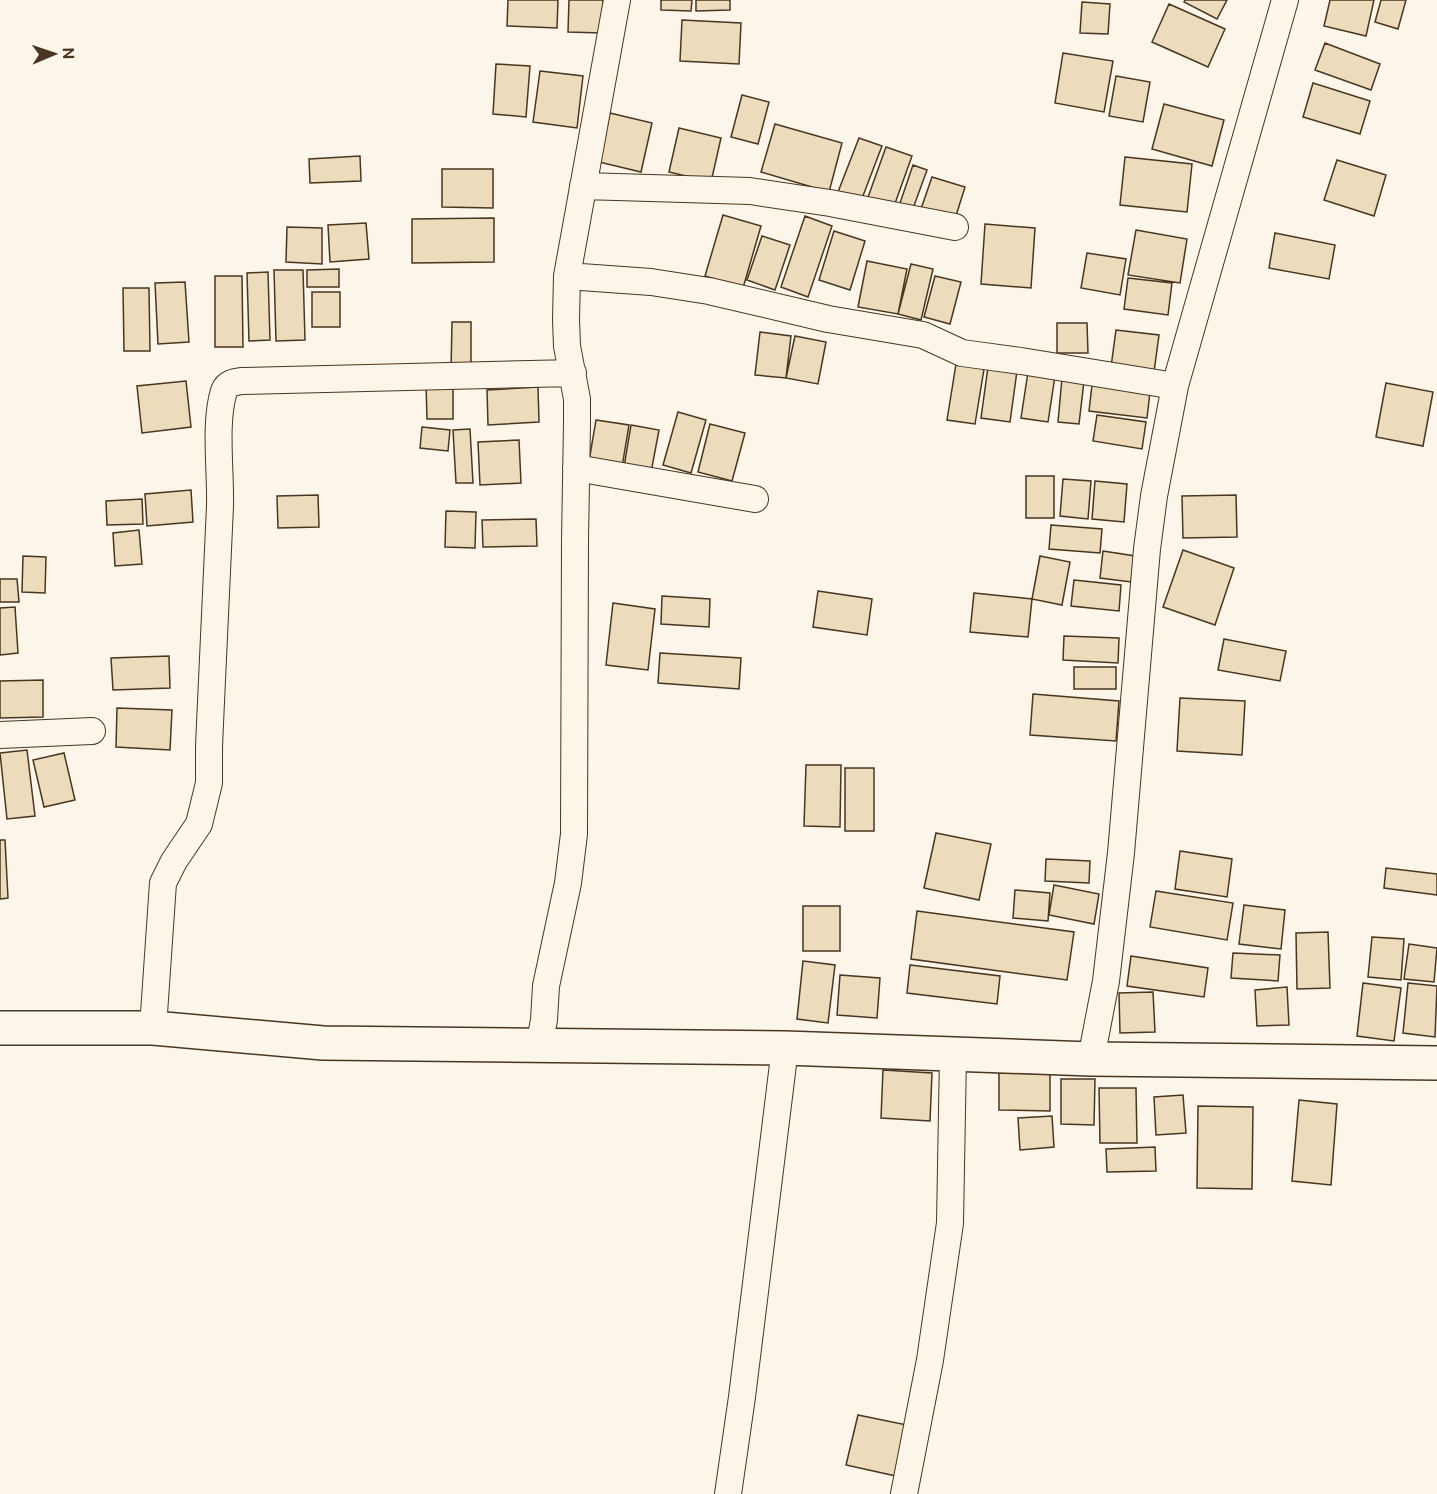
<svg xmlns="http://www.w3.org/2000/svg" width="1437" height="1494" viewBox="0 0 1437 1494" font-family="'DM Sans',sans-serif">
  <rect width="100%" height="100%" fill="#fbf6e9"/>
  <path fill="#ecdcbc" stroke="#4a3520" stroke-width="1.5" d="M508,0H558L557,28L507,26Z
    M569,0H603L602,33L568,32Z
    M661,0H692L691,11L661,10Z
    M696,0H730V10L696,11Z
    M1185,0H1227L1217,19L1184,2Z
    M1330,0H1374L1366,36L1324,26Z
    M1381,0H1406L1398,29L1375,22Z
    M1082,2L1110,4L1108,34L1080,33Z
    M1169,4L1225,29L1208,67L1152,42Z
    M682,20L741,23L739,64L680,61Z
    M1325,43L1380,64L1371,90L1315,70Z
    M1063,53L1113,61L1104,112L1055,103Z
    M496,64L530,66L526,117L493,114Z
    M540,71L583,76L577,128L533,122Z
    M1116,76L1150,82L1143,122L1109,116Z
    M1313,83L1370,101L1360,134L1303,117Z
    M742,95L769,102L758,144L731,137Z
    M1164,104L1224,120L1212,166L1152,149Z
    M610,113L652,123L641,172L599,162Z
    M775,124L842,143L829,192L761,172Z
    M679,128L721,138L711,182L669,172Z
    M859,138L882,146L861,201L838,192Z
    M886,147L912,156L893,209L867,200Z
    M360,156L361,181L310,183L309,159Z
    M1125,157L1192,164L1187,212L1120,205Z
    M1337,160L1386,175L1374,216L1324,200Z
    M913,165L927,170L911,214L898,209Z
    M442,169H493V208L442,207Z
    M932,177L965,187L955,219L921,209Z
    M723,215L761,226L743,288L705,276Z
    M805,216L832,226L808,297L781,287Z
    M494,218V262L412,263V219Z
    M366,223L369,259L330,262L328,225Z
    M985,224L1035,228L1031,288L981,284Z
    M287,227L322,228V264L286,262Z
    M1136,230L1187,239L1180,283L1128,275Z
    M834,231L865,241L850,290L819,280Z
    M1275,233L1335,245L1329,279L1269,268Z
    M762,236L790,245L775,290L747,280Z
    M1087,253L1126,259L1120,295L1081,288Z
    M867,261L907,269L898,314L858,307Z
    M911,264L933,269L921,320L898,314Z
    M339,269V287H307V270Z
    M274,270H303L305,340L276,341Z
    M268,272L270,340L249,341L247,273Z
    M215,276H242L243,347H215Z
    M935,276L961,282L950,324L924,317Z
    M1128,278L1172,283L1168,315L1124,309Z
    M185,282L189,342L158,344L155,283Z
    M123,288H149L150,351H124Z
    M312,292H340V327H312Z
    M452,322H471V371H451Z
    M1057,323H1087L1088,353H1057Z
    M1116,330L1159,335L1154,372L1111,367Z
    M760,332L791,336L786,378L755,375Z
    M795,336L826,342L818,384L786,378Z
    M956,364L984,369L975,424L947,420Z
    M988,367L1017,371L1010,422L981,418Z
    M1028,372L1055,376L1048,422L1021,418Z
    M1062,378L1084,381L1079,424L1058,422Z
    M186,381L191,427L142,433L137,386Z
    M453,383V419H427L426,384Z
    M1386,383L1433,392L1423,446L1376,437Z
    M1092,385L1150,392L1147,418L1089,411Z
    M538,387L539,422L488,425L487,390Z
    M678,412L706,420L691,473L663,465Z
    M1097,415L1146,422L1142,449L1093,441Z
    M596,420L629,425L621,473L588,467Z
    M710,424L745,433L732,481L698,472Z
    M631,425L659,430L650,478L623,473Z
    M422,427L450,430L448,451L420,448Z
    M470,429L473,483H456L453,430Z
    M519,440L521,483L480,485L478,442Z
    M1026,476H1054V518H1026Z
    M1063,479L1091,481L1088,519L1060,516Z
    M1095,481L1127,484L1124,522L1092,519Z
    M191,490L193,522L147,526L145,494Z
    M318,495L319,527L278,528L277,496Z
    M1236,495L1237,537L1183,538L1182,496Z
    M142,499L143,524L107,525L106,501Z
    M446,511L476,512L475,548L445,547Z
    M536,519L537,546L483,547L482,520Z
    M1051,525L1102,529L1100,553L1049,549Z
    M139,530L142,564L115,566L113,533Z
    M1183,550L1234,568L1215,625L1163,607Z
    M1103,551L1135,556L1131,582L1100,578Z
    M23,556L46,557L45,593L22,592Z
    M1040,556L1070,562L1062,605L1032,599Z
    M0,579H17L19,602H0Z
    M1074,580L1121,585L1119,611L1071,606Z
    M818,591L872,599L867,635L813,627Z
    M974,593L1032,599L1028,637L970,632Z
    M662,596L710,599L709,627L661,624Z
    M613,603L655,609L648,670L606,665Z
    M15,607L18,653L0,655V608Z
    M1064,636L1119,638L1118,663L1063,660Z
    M1224,639L1286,651L1280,681L1218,670Z
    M660,653L741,658L739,689L658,683Z
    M169,656L170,688L113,690L111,658Z
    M1074,667H1116V689H1074Z
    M43,680V717L0,718V681Z
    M1033,694L1119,701L1116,741L1030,735Z
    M1180,698L1245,701L1242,755L1177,751Z
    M117,708L172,710L170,750L116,747Z
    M27,750L35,816L7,819L0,753Z
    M64,753L75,800L44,807L33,760Z
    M806,765H841L840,827L804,826Z
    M845,768H874V831H845Z
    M936,833L991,844L979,900L924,888Z
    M0,840H5L8,898L0,899Z
    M1180,851L1232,859L1227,897L1175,889Z
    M1046,859L1090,861L1089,883L1045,881Z
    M1386,868L1437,874V895L1384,888Z
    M1054,885L1099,894L1094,924L1049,915Z
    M1015,890L1050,893L1048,921L1013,918Z
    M1156,891L1233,903L1227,940L1150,927Z
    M1244,905L1285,910L1281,949L1239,944Z
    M803,906H840V951H803Z
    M917,911L1074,932L1067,980L911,959Z
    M1328,932L1330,988L1297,989L1296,933Z
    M1372,937L1404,939L1401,980L1368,977Z
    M1409,944L1437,948L1434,982L1404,979Z
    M1233,953L1280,955L1278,981L1231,978Z
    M1131,956L1208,968L1204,997L1127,986Z
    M803,961L835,965L828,1023L797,1019Z
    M910,965L1000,976L997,1004L907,993Z
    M840,975L880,978L877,1018L837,1015Z
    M1363,983L1401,988L1394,1041L1357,1036Z
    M1408,983L1437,986L1435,1037L1403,1033Z
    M1287,987L1289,1025L1257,1026L1255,990Z
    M1153,992L1155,1032L1120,1033L1119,993Z
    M883,1070L932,1073L930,1121L881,1118Z
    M999,1073L1050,1074V1111L999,1110Z
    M1061,1079H1095L1094,1125L1061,1124Z
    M1099,1088H1136L1137,1143H1100Z
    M1183,1095L1186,1133L1156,1135L1154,1097Z
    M1299,1100L1337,1104L1331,1185L1292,1181Z
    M1198,1106L1253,1107L1252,1189L1197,1188Z
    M1052,1116L1054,1147L1020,1150L1018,1118Z
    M1155,1147L1156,1171L1107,1172L1106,1149Z
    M858,1415L907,1425L896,1476L846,1465Z"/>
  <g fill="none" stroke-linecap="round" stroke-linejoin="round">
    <g stroke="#4a3520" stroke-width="28">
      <path id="street" d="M583,186L750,191L830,203L955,227
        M567,276L617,0
        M576,468L755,499
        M0,735L92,731
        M153,1028L163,883L174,861L199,824L209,783V748C212,667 217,586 220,506C221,472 214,422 224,391C227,383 234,382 242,381L573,373
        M539,1047L544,1020L546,986L568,883L574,834L575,540L577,423V399L567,346L566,320L567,276L651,282L709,291L828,319L923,335L962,353L1021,361L1175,386
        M1091,1059L1106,981L1121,853L1147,549L1154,496L1175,386L1285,0
        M728,1494L742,1397L785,1048
        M904,1494L930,1360L950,1223L953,1055"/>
    </g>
    <g stroke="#4a3520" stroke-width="36">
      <path id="secondary" d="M0,1028H153L323,1043L785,1048L1091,1059L1437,1063"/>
    </g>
    <use href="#street" stroke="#fbf6e9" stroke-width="26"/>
    <use href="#secondary" stroke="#fbf6e9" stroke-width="33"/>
  </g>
  <g transform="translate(54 54) rotate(88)" stroke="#fbf6e9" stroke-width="4.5" paint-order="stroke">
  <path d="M0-4.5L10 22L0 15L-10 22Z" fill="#4a3520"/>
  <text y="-9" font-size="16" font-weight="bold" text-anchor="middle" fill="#4a3520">N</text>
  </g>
</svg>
